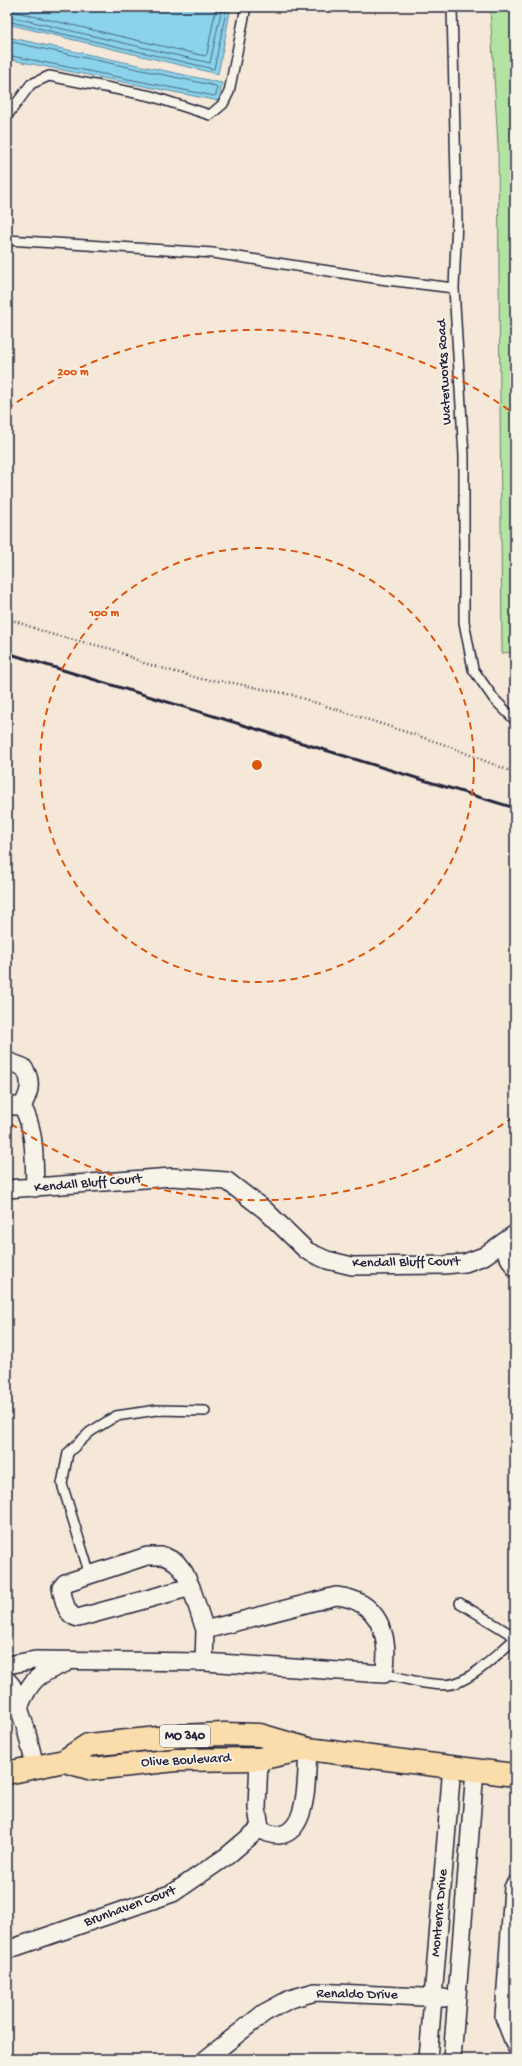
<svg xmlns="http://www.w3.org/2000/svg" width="522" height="2066" viewBox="0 0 522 2066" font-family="'Gochi Hand',sans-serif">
  <rect width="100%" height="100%" fill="#f5e8d9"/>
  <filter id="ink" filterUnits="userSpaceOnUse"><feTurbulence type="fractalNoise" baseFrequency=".025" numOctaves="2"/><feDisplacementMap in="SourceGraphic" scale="8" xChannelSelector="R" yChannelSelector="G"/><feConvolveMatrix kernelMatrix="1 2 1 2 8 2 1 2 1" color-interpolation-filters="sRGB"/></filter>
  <g filter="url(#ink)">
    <path fill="#b3e3a3" stroke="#6a826f" d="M490,7H515V652L502,653L498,145Z"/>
    <path fill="#8ad3eb" stroke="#608ca5" d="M7,7H231L218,74L7,24Z
      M7,37L222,83L219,101L7,59Z"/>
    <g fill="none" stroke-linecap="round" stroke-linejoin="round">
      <path stroke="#4c6981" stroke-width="1" d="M7,10L205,56L207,54L216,7
        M7,16L210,63L222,7
        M7,21L214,69L227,7
        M7,41L216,86L217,88L216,95L214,96L7,55"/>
      <g stroke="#22223b" stroke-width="12">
        <path id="lane" d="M452,7L457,220L454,288L464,456V622L473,669L494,699L515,720
          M7,116L31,84L49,76L151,96L210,115L223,104L229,92L246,7
          M7,240L213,253L387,280L454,288
          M90,1575L62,1484L68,1453L90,1432L116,1416L157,1410L205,1411
          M460,1603L515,1637
          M384,1674C403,1678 438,1689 456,1683C478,1675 498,1653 515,1639"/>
      </g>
      <g stroke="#22223b" stroke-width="20">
        <path id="street" d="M7,1061L23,1067C33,1080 30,1093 22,1106H7
          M22,1106C36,1130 34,1161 35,1188
          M7,1189L172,1177L227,1181L265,1210L307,1251L327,1260L352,1266L444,1265L465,1263L484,1256L515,1234
          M501,1244L515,1268
          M191,1587L78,1618C65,1615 64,1599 61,1588L65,1583L147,1556H164L176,1562L184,1572L191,1587L205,1630L204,1662
          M7,1665L35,1660L204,1662L384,1674C391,1636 379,1600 336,1596L205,1630
          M7,1680L12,1686L26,1729L35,1766
          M19,1707C31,1679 38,1674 66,1663
          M259,1759L257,1808L260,1828C265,1833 272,1835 279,1835C310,1832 306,1772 308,1749
          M515,1884L513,1888L504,2017L515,2045
          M7,1950L173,1893L227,1856L260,1828
          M206,2059L264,2013L290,1999L315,1992L444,1998
          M428,2059L452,1766
          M452,2059L475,1770"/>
      </g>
      <g stroke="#22223b" stroke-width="25">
        <path id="primary" d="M64,1761L92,1769L176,1760L259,1759L305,1749
          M7,1773L64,1761L88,1745L179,1736L224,1734L260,1735L308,1749L515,1775"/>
      </g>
      <path stroke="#22223b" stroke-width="2.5" stroke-dasharray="1 3" stroke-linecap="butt" d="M7,618L50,634L112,649L144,663L201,679L234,683L292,695L443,744L515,773"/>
      <use href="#lane" stroke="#f7f3e8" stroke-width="9"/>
      <use href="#street" stroke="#f7f3e8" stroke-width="17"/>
      <use href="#primary" stroke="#fbddab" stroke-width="22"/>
      <path stroke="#22223b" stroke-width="3" d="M7,653L515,808"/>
    </g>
  </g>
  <g fill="none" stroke="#de560e" stroke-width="2" stroke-dasharray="7 5">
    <circle cx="257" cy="765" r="217"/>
    <path d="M513 1117A435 435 0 0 1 7 1121M7 409A435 435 0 0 1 513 413"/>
  </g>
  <g text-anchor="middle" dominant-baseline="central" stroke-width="3.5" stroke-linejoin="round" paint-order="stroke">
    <rect fill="#f7f3e8" stroke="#62616f" stroke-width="1" x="160" y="1725" width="50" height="22" rx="3"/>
    <g font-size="13" font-weight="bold" fill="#22223b">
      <text x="185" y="1736">MO 340</text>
    </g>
    <g font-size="14" fill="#22223b" stroke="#f7f3e8">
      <text transform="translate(445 372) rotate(-93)">Waterworks Road</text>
      <text transform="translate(88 1184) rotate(-5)">Kendall Bluff Court</text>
      <text transform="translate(406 1263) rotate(-1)">Kendall Bluff Court</text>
      <text transform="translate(186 1761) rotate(-3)">Olive Boulevard</text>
      <text transform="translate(130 1907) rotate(-20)">Brunhaven Court</text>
      <text transform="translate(440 1913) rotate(-85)">Monterra Drive</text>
      <text transform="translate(357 1995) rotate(1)">Renaldo Drive</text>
    </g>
  </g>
  <circle cx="257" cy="765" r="6" fill="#de560e" stroke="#f7f3e8" stroke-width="2"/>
  <g font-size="12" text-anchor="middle" font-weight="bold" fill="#de560e" stroke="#f7f3e8" stroke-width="3.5" stroke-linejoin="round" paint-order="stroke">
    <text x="73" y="375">200 m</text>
    <text x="104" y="616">100 m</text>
  </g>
  <rect width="522" height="2066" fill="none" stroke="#f7f3e8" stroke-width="24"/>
  <rect x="12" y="12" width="498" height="2042" fill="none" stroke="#22223b" stroke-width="1.5" filter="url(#ink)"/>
</svg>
